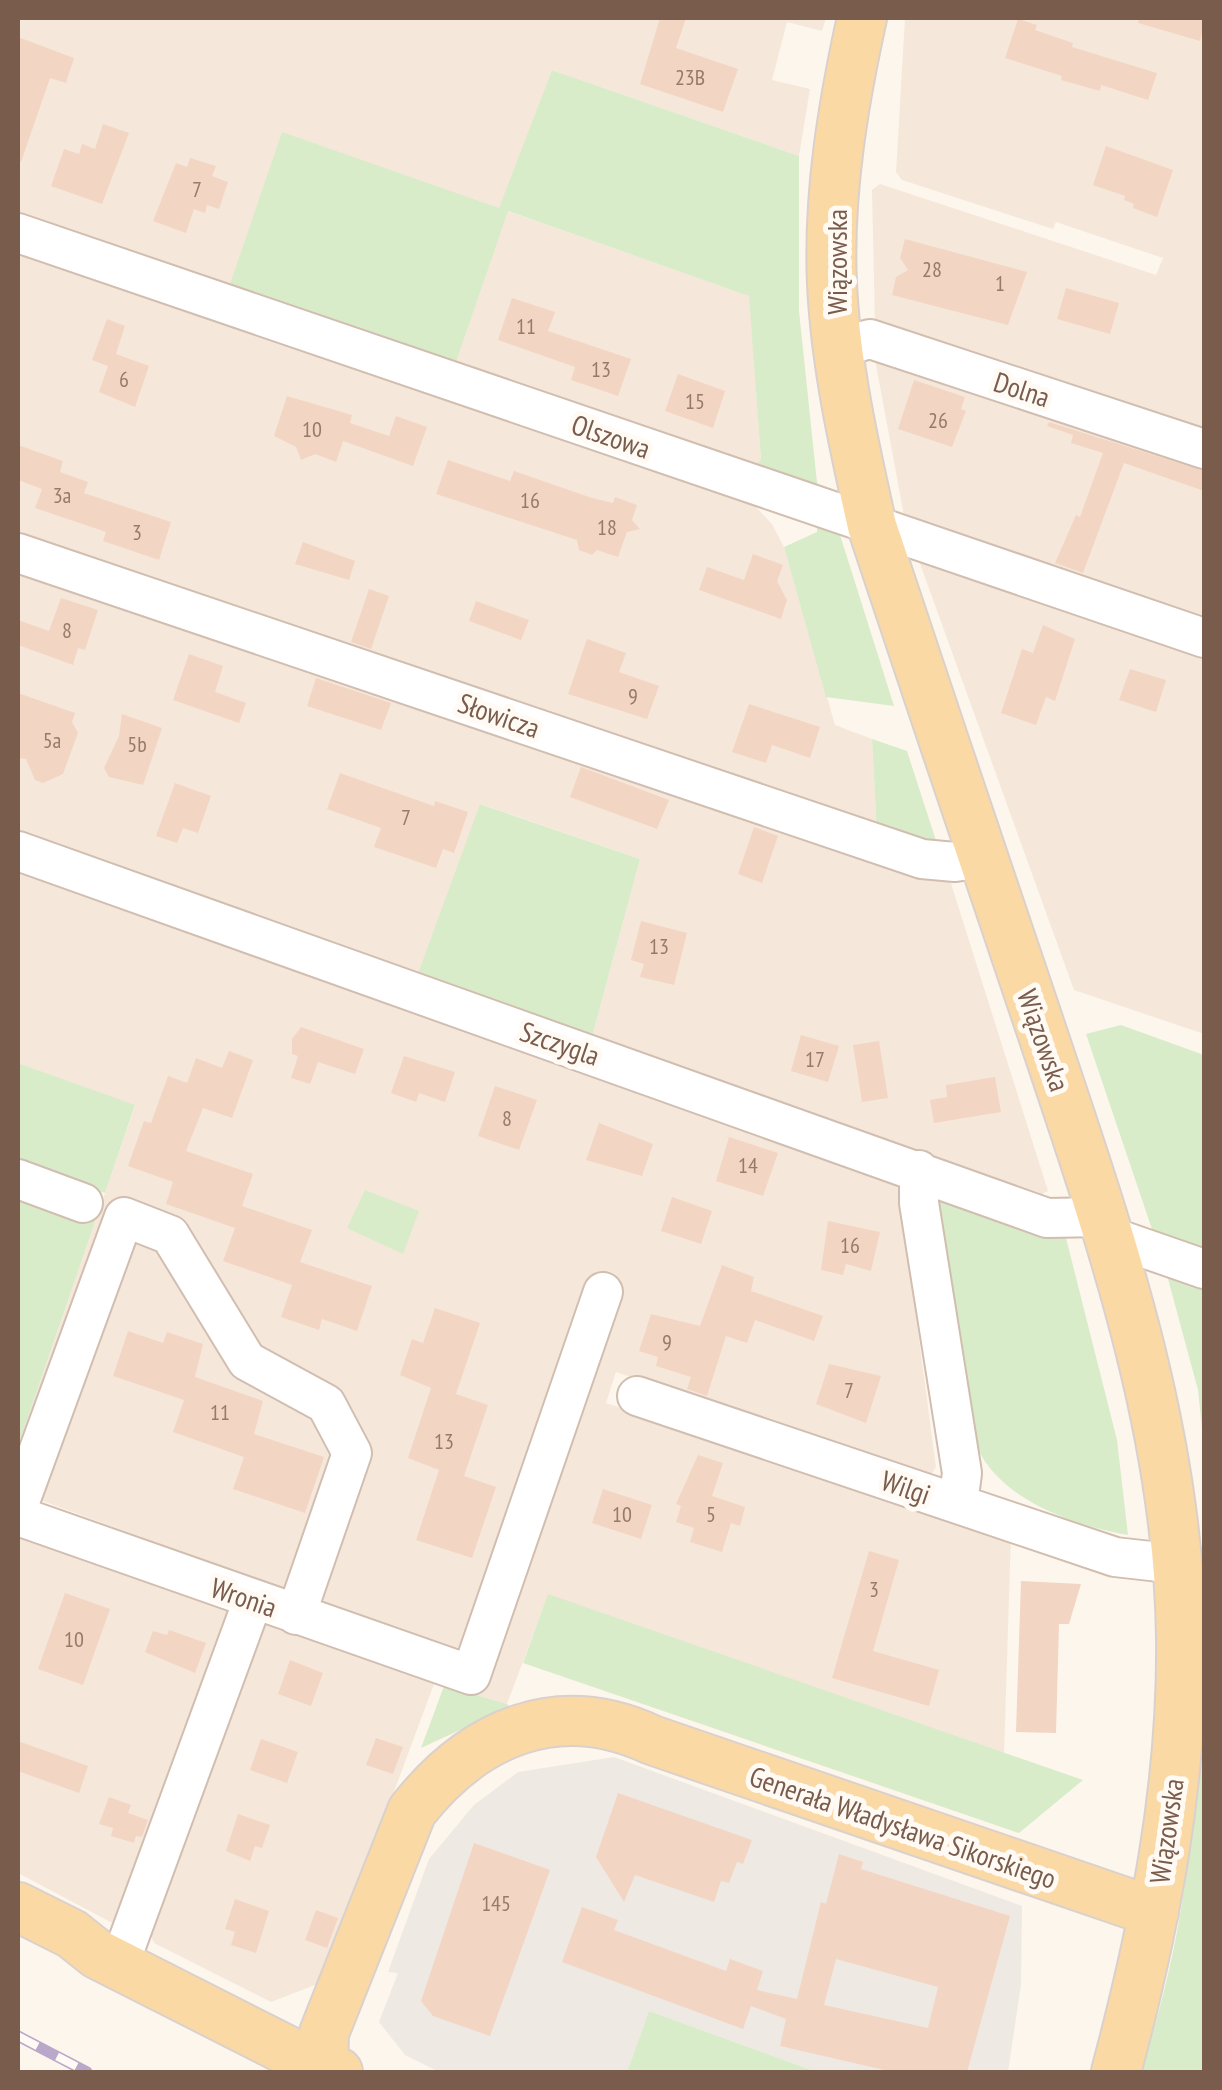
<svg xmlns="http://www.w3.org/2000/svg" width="1222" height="2090" viewBox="0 0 1222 2090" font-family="'PT Sans Narrow',sans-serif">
  <rect width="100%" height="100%" fill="#fdf6ec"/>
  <path fill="#f5e8da" d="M18,18H826L822,31L787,22L772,80L810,89L799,156L552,70L500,208L228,290L18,218Z
    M905,18H1204V437L875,325L872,190L880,184L1156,275L1163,258L1056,222L1053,229L902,180L896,172Z
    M507,211L750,296L761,461L751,468L454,368Z
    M18,250L751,502L772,524L784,547L835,725L872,739L877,835L18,541Z
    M874,354L1204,459V625L905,521Z
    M914,547L1204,646V1034L1074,990Z
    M18,564L949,877L1048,1191L1036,1197L902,1151L903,1145L592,1037L640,859L481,804L417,976L18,837Z
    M18,864L898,1181L936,1467L928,1480L616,1372L606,1403L1011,1536L1004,1754L548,1595L507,1704L434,1684L327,1972L315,1985L271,2002L154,1943L150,1934L264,1622L267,1583L18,1492V1446L135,1106L18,1063Z
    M18,1535L234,1612L116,1925L18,1873Z"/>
  <path fill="#efe9e4" d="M614,1757L1022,1906L1021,1985L1008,2072H817L649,2011L627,2072H439L405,2055L379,2022L398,1973L388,1972L429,1859L474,1805L518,1772Z"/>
  <path fill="#d8ecc9" d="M552,70L799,156V311L818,492L751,468L761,460L749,296L508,211L454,368L228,290L282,132L499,208Z
    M835,519L894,706L826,697L784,547L817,532V523Z
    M872,739L907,751L940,853L877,835Z
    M480,804L640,859L592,1037L417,976Z
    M1121,1025L1204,1055V1257L1156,1241L1086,1034Z
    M18,1063L135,1105L105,1193L18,1162Z
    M365,1190L419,1211L403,1254L347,1228Z
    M18,1191L96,1219L18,1446Z
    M954,1195L1066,1238L1117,1440L1128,1535C1081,1527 1016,1505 987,1464C956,1422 940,1260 931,1201Z
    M1164,1264L1204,1278V1446L1198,1390Z
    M548,1594L1083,1780L1019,1833L523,1663Z
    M1204,1671V2072H1140C1185,1942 1199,1809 1198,1672Z
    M444,1686L507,1704L510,1707L421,1748Z
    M649,2011L817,2072H627Z"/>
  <path fill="#f3d5c3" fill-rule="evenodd" d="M660,18H686L676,48L738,69L723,112L640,84Z
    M1139,18H1204V27L1200,41L1138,23Z
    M1018,19L1037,25L1035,30L1073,43L1072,47L1157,73L1148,100L1101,85L1100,91L1061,80L1062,76L1005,58Z
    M18,37L74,58L66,83L50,78L21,162L18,161Z
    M103,124L129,133L102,204L51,186L64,149L79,154L82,144L95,149Z
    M1106,146L1173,170L1157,217L1133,208L1134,204L1124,200L1125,196L1093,185Z
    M190,158L216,166L212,176L228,182L219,209L207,205L205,213L194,209L186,233L153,221L176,163L187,167Z
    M905,239L1027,272L1008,325L892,295L896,277L908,270L900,258Z
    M1066,288L1119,303L1110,334L1057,319Z
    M512,298L555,312L548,331L631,359L618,396L571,380L575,367L498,340Z
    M107,319L125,326L116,354L149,366L135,407L99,392L108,366L92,360Z
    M678,374L725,391L713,428L665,411Z
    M914,380L965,397L961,409L966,411L952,447L898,429Z
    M287,396L352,415L350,423L389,436L396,416L427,427L413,466L343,441L336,462L315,454L301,460L296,447L274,436Z
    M1049,422L1204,471V491L1124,463L1083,573L1055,563L1076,515L1080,517L1103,453L1071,443L1073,435L1047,426Z
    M18,445L63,461L60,472L88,482L84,493L171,522L159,560L103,541L106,532L35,508L42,489L18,480Z
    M448,460L510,481L514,471L592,498L613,503L615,497L637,505L632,520L640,529L627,532L618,557L597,550L592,555L579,550L577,540L436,494Z
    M303,542L355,561L349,580L295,564Z
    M753,554L783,565L777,581L787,600L781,619L699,590L707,567L744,580Z
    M369,589L389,596L371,649L351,642Z
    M61,598L98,610L85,650L78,648L73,665L18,645V620L49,631Z
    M476,601L529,620L521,640L469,621Z
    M1043,625L1075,639L1055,701L1046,697L1036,725L1001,713L1022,649L1033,653Z
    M587,639L626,653L619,672L659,686L647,719L568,694Z
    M189,654L223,666L215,692L246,703L239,723L173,700Z
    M1130,669L1166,680L1156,712L1119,700Z
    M316,678L391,703L381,730L307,706Z
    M18,693L75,713L72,722L78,733L63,774L43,783L35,780L26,759L18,758Z
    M749,704L820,727L810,758L772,745L766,763L732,752Z
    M122,714L162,728L143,785L109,777L104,768L119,736Z
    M581,767L669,800L657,829L570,797Z
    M340,773L434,806L435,801L468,812L454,853L443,849L436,868L374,847L381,828L327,809Z
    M175,783L211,796L198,833L183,828L177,843L156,836Z
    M754,827L778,836L762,883L738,874Z
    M641,921L687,933L674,985L640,977L644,964L631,960Z
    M301,1027L364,1049L355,1074L318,1062L310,1084L291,1078L298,1056L292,1054V1039Z
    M801,1035L839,1046L828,1082L791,1071Z
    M879,1041L888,1098L862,1102L853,1045Z
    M229,1051L253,1060L232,1118L203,1108L186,1151L253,1174L242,1206L312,1230L300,1262L372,1286L357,1331L322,1319L319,1330L281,1317L292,1285L223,1261L235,1228L166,1204L173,1182L128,1166L144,1121L151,1123L168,1076L187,1083L196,1058L222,1068Z
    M404,1056L455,1072L445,1102L419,1093L416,1102L391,1093Z
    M995,1077L1001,1112L934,1123L930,1100L947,1097L946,1085Z
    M495,1086L537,1100L519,1150L478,1136Z
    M599,1123L653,1144L642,1176L586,1160Z
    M729,1137L778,1153L763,1196L716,1181Z
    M672,1197L712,1211L701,1244L661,1231Z
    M828,1221L880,1232L871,1271L846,1264L843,1275L821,1270Z
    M722,1265L754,1277L751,1291L823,1316L814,1341L755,1320L747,1343L726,1336L707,1396L687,1389L691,1377L656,1366L658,1357L639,1351L651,1314L700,1326Z
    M435,1308L480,1323L456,1394L488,1405L464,1476L496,1487L472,1558L416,1540L439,1470L408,1458L431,1388L400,1375L412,1339L423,1343Z
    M128,1331L163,1343L167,1332L203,1344L195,1377L263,1401L254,1434L324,1457L305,1513L233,1489L244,1457L173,1432L184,1400L113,1376Z
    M829,1364L881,1376L866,1423L816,1404Z
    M698,1455L723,1463L712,1496L745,1507L740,1526L731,1523L722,1552L690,1542L694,1528L676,1522L681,1506L676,1504Z
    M603,1489L652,1505L641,1539L592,1523Z
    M869,1551L899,1560L873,1651L939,1670L929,1706L832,1678Z
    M1021,1581L1081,1584L1069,1624H1059L1056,1733L1016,1732Z
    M65,1593L110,1609L83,1685L38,1669Z
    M169,1630L206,1643L195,1673L145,1652L153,1631L167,1635Z
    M290,1660L323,1673L311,1706L278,1694Z
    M376,1738L403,1747L393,1774L366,1765Z
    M261,1739L298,1752L287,1783L250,1770Z
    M18,1741L88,1766L79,1793L18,1771Z
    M618,1793L752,1840L743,1864L737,1862L729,1883L721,1881L714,1902L635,1875L624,1902L596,1857Z
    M109,1797L131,1805L128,1813L148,1820L142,1837L136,1836L134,1843L111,1836L113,1828L99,1824Z
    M238,1814L270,1825L262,1848L255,1846L250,1861L226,1851Z
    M474,1843L550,1870L490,2036L433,2016L421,2001Z
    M839,1854L863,1862L861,1869L1010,1916L967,2072H893L780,2046L786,2019L751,2006L743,2029L562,1962L582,1907L618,1920L614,1930L726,1971L730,1959L763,1971L757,1990L797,1999L821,1902L826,1904ZM836,1959L938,1987L928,2028L824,2005Z
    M235,1899L269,1911L256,1953L231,1945L235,1932L225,1929Z
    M316,1910L338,1918L327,1948L305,1940Z"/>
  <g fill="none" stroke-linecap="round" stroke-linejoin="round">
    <g stroke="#d1beb0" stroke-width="42">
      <path id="minor" d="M18,233L1204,638
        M838,348L870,339L1204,449
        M18,553L922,859L955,862L983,858
        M18,851L1047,1218L1104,1217
        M919,1170V1203L962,1473L958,1504
        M18,1179L83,1203
        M1112,1237L1204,1269
        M637,1396L1115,1557L1177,1564
        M18,1507L124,1217L170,1235L247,1361L326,1404L352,1453L296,1615
        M18,1516L471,1675L603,1292
        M119,1965L253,1600"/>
    </g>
    <g stroke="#dad1cd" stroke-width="52">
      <path id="major" d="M862,18C843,104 828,195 832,284C836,366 854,446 872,526C928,694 984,861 1041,1029C1107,1227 1178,1425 1181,1637C1183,1785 1154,1930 1116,2072
        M18,1907L72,1934L97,1954L322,2068L338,2072
        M323,2072L324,2033L412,1811C474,1732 558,1696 652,1740L1154,1912"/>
    </g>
    <use href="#minor" stroke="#fff" stroke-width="38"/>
    <use href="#major" stroke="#fbd9a5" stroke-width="48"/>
    <g stroke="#b9a8c9" stroke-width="11">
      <path id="rail" d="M18,2036L87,2072"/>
    </g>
    <use href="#rail" stroke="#fffaf3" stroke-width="8" stroke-dasharray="22" stroke-linecap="butt"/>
  </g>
  <g text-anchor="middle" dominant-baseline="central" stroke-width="10" stroke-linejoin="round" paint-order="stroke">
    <g font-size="22" fill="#987a6a">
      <text x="690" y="77">23B</text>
      <text x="197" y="189">7</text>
      <text x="932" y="269">28</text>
      <text x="1000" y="283">1</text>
      <text x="526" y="326">11</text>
      <text x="601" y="369">13</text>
      <text x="124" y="379">6</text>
      <text x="695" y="401">15</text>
      <text x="938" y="420">26</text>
      <text x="312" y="429">10</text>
      <text x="62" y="495">3a</text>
      <text x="530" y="500">16</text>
      <text x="607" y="527">18</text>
      <text x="137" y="532">3</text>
      <text x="67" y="630">8</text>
      <text x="633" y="696">9</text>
      <text x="52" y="740">5a</text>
      <text x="137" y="744">5b</text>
      <text x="406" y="817">7</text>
      <text x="659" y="946">13</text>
      <text x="815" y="1059">17</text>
      <text x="507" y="1118">8</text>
      <text x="748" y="1165">14</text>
      <text x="850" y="1245">16</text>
      <text x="667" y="1342">9</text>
      <text x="849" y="1390">7</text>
      <text x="220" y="1412">11</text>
      <text x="444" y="1441">13</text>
      <text x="622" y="1514">10</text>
      <text x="711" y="1514">5</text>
      <text x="874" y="1589">3</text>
      <text x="74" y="1639">10</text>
      <text x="496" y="1903">145</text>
    </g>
    <g font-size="28" fill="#7a5c4d" stroke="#fffaf3">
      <text transform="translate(836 262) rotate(-90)">Wiązowska</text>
      <text transform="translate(1022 389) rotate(18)">Dolna</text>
      <text transform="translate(611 436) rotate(19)">Olszowa</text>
      <text transform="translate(499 715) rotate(19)">Słowicza</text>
      <text transform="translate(1044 1040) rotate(71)">Wiązowska</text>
      <text transform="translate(560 1043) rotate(19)">Szczygla</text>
      <text transform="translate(906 1487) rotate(19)">Wilgi</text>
      <text transform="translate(244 1597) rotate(19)">Wronia</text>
      <text transform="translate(903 1827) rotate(19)">Generała Władysława Sikorskiego</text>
      <text transform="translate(1166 1831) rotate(-82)">Wiązowska</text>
    </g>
  </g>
  <rect width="1222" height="2090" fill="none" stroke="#7a5c4d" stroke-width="40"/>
</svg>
